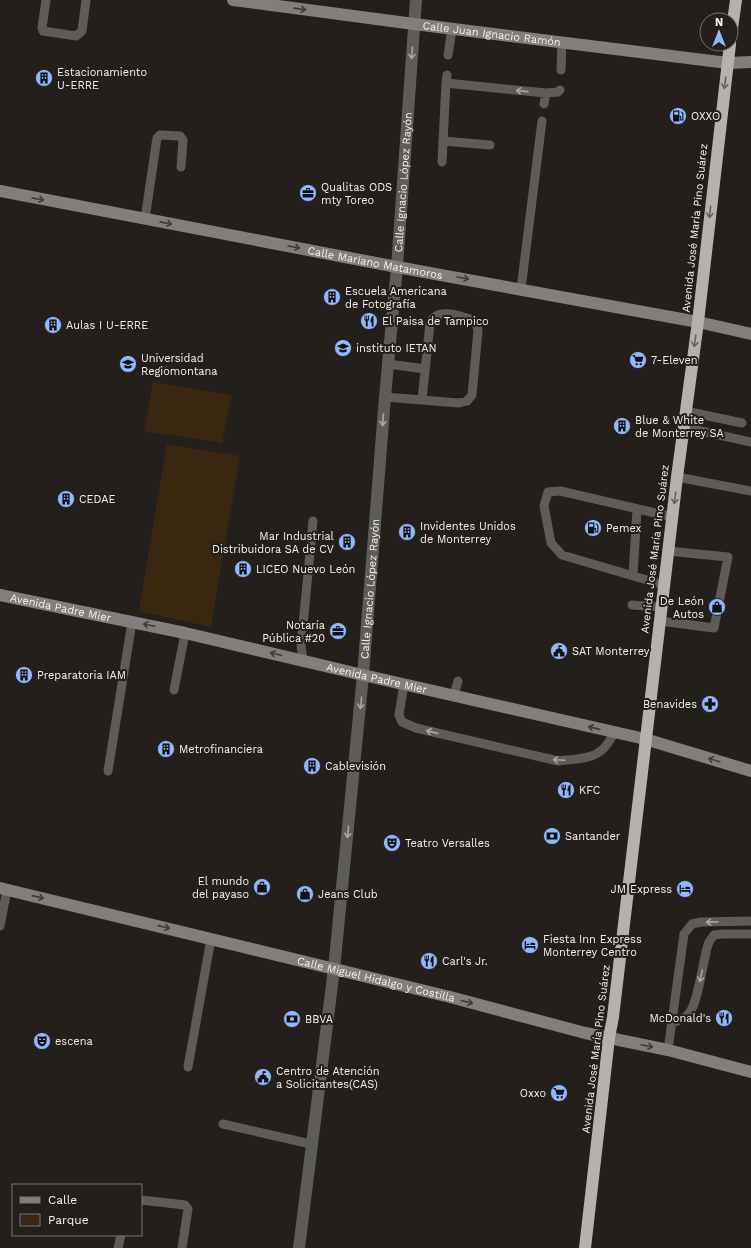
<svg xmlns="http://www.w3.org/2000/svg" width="751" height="1248" viewBox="0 0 751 1248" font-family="'Work Sans',sans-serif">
  <rect width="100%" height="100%" fill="#23201c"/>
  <path fill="#3a2712" d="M153,382L232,395L222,443L144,431Z
    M167,444L240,456L211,627L139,611Z"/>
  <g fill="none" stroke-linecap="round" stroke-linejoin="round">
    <path stroke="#5e5c5b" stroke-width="9" d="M46,0L42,28L43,31L76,36L82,31L86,0
      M448,55L452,29
      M561,70L562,42
      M447,75L446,83L546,93L558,92L560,90
      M544,104L546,93
      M443,141L490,145
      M442,162L446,83
      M145,219L157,138L160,135L180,136L183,140L181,167
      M521,289L542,121
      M388,364L425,369
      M385,397L459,403L467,401L472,395L478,331L476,322C466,317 445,310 436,316C433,317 432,320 430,323L422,400
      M685,411L742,423
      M683,427L751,442
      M677,477L751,491
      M633,576L637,509
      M664,585L562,555L551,543L544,506L548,492L560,491L673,517
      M632,605L661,607
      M660,621L714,628L728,557L668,551
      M303,661L301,646L313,521
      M404,684L399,715L402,722L416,728L558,761C572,759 593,760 604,748C608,744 611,738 615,732
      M174,690L185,633
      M454,695L458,681
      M108,771L132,622
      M0,926L7,890
      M672,1023C678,1021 686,1018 690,1012C698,1001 703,963 707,948L709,942L714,935L722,934H751
      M668,1050L684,934L692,924L701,922L751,921
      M188,1067L211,939
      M223,1124L311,1144
      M141,1200L185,1205L188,1209L182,1248
      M118,1248L121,1235"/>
    <path stroke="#5e5c5b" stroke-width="12" id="s1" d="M299,1248L334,969L363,675L385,397L397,267L416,0"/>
    <g stroke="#817e7c" stroke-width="12">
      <path id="s2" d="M233,0L414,24L728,63L751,62"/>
      <path id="s3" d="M0,191L397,267L698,322L751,334"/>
      <path id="s4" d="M0,595L185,633L363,675L645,739L751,771"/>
      <path id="s5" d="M0,888L450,997L585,1033L668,1050L751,1072"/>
    </g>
    <path stroke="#b5b1ac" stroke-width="12" d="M731,36L736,0
      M585,1248L609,1038L613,1017L677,477L698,322L730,44"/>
  </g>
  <defs><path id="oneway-shaft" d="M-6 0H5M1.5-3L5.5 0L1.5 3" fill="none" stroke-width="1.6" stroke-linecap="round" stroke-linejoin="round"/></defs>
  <g stroke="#3f3c39">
    <use href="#oneway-shaft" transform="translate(300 9) rotate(8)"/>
    <use href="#oneway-shaft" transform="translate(38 199) rotate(11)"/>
    <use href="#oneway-shaft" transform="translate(166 223) rotate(11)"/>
    <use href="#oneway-shaft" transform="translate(294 247) rotate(11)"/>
    <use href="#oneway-shaft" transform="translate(463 278) rotate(10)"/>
    <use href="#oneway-shaft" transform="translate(149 625) rotate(-168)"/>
    <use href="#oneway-shaft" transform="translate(276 654) rotate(-166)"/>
    <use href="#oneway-shaft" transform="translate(594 728) rotate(-167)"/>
    <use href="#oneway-shaft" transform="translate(714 760) rotate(-163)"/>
    <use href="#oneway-shaft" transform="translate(38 897) rotate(13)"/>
    <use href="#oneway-shaft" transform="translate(164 927) rotate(13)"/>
    <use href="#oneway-shaft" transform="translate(467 1002) rotate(15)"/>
    <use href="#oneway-shaft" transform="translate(647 1046) rotate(12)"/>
  </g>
  <g stroke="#a9a6a5">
    <use href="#oneway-shaft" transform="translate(412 53) rotate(94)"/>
    <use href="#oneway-shaft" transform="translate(522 91) rotate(-174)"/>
    <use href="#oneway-shaft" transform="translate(383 420) rotate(94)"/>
    <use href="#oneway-shaft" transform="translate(361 703) rotate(96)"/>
    <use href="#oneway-shaft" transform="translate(432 732) rotate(-167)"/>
    <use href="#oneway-shaft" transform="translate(559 760) rotate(-177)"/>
    <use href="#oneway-shaft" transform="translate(348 832) rotate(96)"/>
    <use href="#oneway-shaft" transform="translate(712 922) rotate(178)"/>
    <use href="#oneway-shaft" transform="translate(701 976) rotate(103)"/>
  </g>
  <g stroke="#65615d">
    <use href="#oneway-shaft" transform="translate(725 83) rotate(98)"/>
    <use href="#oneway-shaft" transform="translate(710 212) rotate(96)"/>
    <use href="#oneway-shaft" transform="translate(695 341) rotate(98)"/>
    <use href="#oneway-shaft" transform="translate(675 498) rotate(97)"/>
  </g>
  <defs>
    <g id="building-disc" transform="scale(0.9)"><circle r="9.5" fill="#92b7fd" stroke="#23201c"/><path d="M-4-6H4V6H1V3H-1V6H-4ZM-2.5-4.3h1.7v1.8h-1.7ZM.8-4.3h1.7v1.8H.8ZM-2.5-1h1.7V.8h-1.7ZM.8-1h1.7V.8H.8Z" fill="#111"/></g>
    <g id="fuel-disc" transform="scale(0.9)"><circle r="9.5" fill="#92b7fd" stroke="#23201c"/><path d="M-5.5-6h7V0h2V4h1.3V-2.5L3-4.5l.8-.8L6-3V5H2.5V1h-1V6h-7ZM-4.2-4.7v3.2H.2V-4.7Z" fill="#111"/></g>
    <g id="office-disc" transform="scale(0.9)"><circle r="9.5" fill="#92b7fd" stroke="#23201c"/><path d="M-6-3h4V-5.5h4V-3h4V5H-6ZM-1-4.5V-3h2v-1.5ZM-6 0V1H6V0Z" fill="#111"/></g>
    <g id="restaurant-disc" transform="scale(0.9)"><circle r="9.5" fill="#92b7fd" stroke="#23201c"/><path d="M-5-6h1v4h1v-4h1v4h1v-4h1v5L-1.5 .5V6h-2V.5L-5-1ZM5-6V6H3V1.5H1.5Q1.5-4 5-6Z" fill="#111"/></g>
    <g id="university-disc" transform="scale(0.9)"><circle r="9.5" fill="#92b7fd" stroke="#23201c"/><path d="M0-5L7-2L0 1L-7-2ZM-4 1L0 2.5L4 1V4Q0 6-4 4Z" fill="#111"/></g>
    <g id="supermarket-disc" transform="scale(0.9)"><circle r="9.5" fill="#92b7fd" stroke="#23201c"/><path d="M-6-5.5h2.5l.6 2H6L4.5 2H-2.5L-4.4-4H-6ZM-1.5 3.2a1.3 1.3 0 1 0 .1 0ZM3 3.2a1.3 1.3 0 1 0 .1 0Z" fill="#111"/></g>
    <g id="shop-disc" transform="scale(0.9)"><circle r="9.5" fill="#92b7fd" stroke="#23201c"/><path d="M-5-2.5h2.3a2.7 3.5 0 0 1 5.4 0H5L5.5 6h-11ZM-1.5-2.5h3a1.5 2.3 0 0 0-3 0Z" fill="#111"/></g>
    <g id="civic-disc" transform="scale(0.9)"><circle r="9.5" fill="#92b7fd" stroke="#23201c"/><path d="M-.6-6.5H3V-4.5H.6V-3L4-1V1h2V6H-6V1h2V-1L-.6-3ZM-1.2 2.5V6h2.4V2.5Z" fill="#111"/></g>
    <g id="pharmacy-disc" transform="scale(0.9)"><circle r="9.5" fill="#92b7fd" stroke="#23201c"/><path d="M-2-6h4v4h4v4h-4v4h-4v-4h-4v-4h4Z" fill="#111"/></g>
    <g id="bank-disc" transform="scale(0.9)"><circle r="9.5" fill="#92b7fd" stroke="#23201c"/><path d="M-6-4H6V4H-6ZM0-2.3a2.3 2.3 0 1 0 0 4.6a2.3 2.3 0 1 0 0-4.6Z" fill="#111"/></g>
    <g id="theatre-disc" transform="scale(0.9)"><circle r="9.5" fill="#92b7fd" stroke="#23201c"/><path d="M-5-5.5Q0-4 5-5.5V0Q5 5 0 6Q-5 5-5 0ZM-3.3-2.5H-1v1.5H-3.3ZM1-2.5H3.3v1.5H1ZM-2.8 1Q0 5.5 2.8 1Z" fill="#111"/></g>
    <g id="hotel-disc" transform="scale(0.9)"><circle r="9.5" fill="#92b7fd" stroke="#23201c"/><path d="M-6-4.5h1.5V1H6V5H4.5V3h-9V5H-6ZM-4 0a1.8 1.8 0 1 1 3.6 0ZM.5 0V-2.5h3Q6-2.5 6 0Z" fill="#111"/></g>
  </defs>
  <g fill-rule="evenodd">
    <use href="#building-disc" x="44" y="78"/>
    <use href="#fuel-disc" x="678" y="116"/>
    <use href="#office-disc" x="308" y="193"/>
    <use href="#building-disc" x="332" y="297"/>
    <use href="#restaurant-disc" x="369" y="321"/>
    <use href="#building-disc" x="53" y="325"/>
    <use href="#university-disc" x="343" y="348"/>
    <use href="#supermarket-disc" x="638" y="360"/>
    <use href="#university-disc" x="128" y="364"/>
    <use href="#building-disc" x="622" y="426"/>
    <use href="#building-disc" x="66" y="499"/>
    <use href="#fuel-disc" x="593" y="528"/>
    <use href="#building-disc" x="407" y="532"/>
    <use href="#building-disc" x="347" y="542"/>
    <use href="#building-disc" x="243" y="569"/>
    <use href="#shop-disc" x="717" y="607"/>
    <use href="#office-disc" x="338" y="631"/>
    <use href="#civic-disc" x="559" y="651"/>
    <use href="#building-disc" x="24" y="675"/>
    <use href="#pharmacy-disc" x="710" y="704"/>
    <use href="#building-disc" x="166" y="749"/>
    <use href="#building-disc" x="312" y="766"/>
    <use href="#restaurant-disc" x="566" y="790"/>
    <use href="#bank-disc" x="552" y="836"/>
    <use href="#theatre-disc" x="392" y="843"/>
    <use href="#shop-disc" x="262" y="887"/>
    <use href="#hotel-disc" x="685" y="889"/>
    <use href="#shop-disc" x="305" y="894"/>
    <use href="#hotel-disc" x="530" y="945"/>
    <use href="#restaurant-disc" x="429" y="961"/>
    <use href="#restaurant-disc" x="724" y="1018"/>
    <use href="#bank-disc" x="292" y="1019"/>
    <use href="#theatre-disc" x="42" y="1041"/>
    <use href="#civic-disc" x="263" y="1077"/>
    <use href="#supermarket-disc" x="559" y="1093"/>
  </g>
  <g text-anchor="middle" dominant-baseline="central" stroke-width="4" stroke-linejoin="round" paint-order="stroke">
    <g font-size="11" fill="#f4f1ef" stroke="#23201c">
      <text stroke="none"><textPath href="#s2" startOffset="261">Calle Juan Ignacio Ramón</textPath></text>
      <text stroke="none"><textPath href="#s1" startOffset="1071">Calle Ignacio López Rayón</textPath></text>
      <text transform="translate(695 228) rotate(-84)">Avenida José María Pino Suárez</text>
      <text stroke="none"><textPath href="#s3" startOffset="382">Calle Mariano Matamoros</textPath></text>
      <text transform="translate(655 549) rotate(-83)">Avenida José María Pino Suárez</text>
      <text stroke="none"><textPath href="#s1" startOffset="663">Calle Ignacio López Rayón</textPath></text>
      <text stroke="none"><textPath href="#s4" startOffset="62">Avenida Padre Mier</textPath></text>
      <text stroke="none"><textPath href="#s4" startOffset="386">Avenida Padre Mier</textPath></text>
      <text stroke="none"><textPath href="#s5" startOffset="387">Calle Miguel Hidalgo y Costilla</textPath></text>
      <text transform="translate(596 1049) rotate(-83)">Avenida José María Pino Suárez</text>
    </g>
    <g font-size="11" fill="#f4f1ef" stroke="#23201c" text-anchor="start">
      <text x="57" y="72">Estacionamiento<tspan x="57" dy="13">U-ERRE</tspan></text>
      <text x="691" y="116">OXXO</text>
      <text x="321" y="187">Qualitas ODS<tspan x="321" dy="13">mty Toreo</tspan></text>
      <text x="345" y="291">Escuela Americana<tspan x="345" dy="13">de Fotografía</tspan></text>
      <text x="382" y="321">El Paisa de Tampico</text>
      <text x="66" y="325">Aulas I U-ERRE</text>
      <text x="356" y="348">instituto IETAN</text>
      <text x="141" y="358">Universidad<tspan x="141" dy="13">Regiomontana</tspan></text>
      <text x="651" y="360">7-Eleven</text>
      <text x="635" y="420">Blue &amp; White<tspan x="635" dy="13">de Monterrey SA</tspan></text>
      <text x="79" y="499">CEDAE</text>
      <text x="420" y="526">Invidentes Unidos<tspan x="420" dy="13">de Monterrey</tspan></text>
      <text x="606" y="528">Pemex</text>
      <text x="334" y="536" text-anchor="end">Mar Industrial<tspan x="334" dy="13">Distribuidora SA de CV</tspan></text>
      <text x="256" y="569">LICEO Nuevo León</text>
      <text x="704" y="601" text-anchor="end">De León<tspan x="704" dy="13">Autos</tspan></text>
      <text x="325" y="625" text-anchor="end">Notaría<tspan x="325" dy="13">Pública #20</tspan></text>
      <text x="572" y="651">SAT Monterrey</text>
      <text x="37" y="675">Preparatoria IAM</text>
      <text x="697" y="704" text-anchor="end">Benavides</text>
      <text x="179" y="749">Metrofinanciera</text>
      <text x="325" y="766">Cablevisión</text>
      <text x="579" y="790">KFC</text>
      <text x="565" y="836">Santander</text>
      <text x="405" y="843">Teatro Versalles</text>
      <text x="249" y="881" text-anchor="end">El mundo<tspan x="249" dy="13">del payaso</tspan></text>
      <text x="672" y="889" text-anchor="end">JM Express</text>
      <text x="318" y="894">Jeans Club</text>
      <text x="543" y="939">Fiesta Inn Express<tspan x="543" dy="13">Monterrey Centro</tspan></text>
      <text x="442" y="961">Carl's Jr.</text>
      <text x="711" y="1018" text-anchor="end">McDonald's</text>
      <text x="305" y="1019">BBVA</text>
      <text x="55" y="1041">escena</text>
      <text x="276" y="1071">Centro de Atención<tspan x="276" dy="13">a Solicitantes(CAS)</tspan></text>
      <text x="546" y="1093" text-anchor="end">Oxxo</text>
    </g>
  </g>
  <rect x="12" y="1184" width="130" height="52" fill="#23201c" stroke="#777470"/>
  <rect x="20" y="1197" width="20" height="6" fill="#817e7c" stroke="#777470"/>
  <text x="48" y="1204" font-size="12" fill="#f4f1ef">Calle</text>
  <rect x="20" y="1214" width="20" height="12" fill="#3a2712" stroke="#777470"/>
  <text x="48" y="1224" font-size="12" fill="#f4f1ef">Parque</text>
  <g transform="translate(719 32)"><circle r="19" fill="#23201c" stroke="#777470"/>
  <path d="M0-3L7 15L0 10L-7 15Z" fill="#92b7fd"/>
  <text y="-6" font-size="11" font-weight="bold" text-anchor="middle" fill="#f4f1ef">N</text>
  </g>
</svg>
